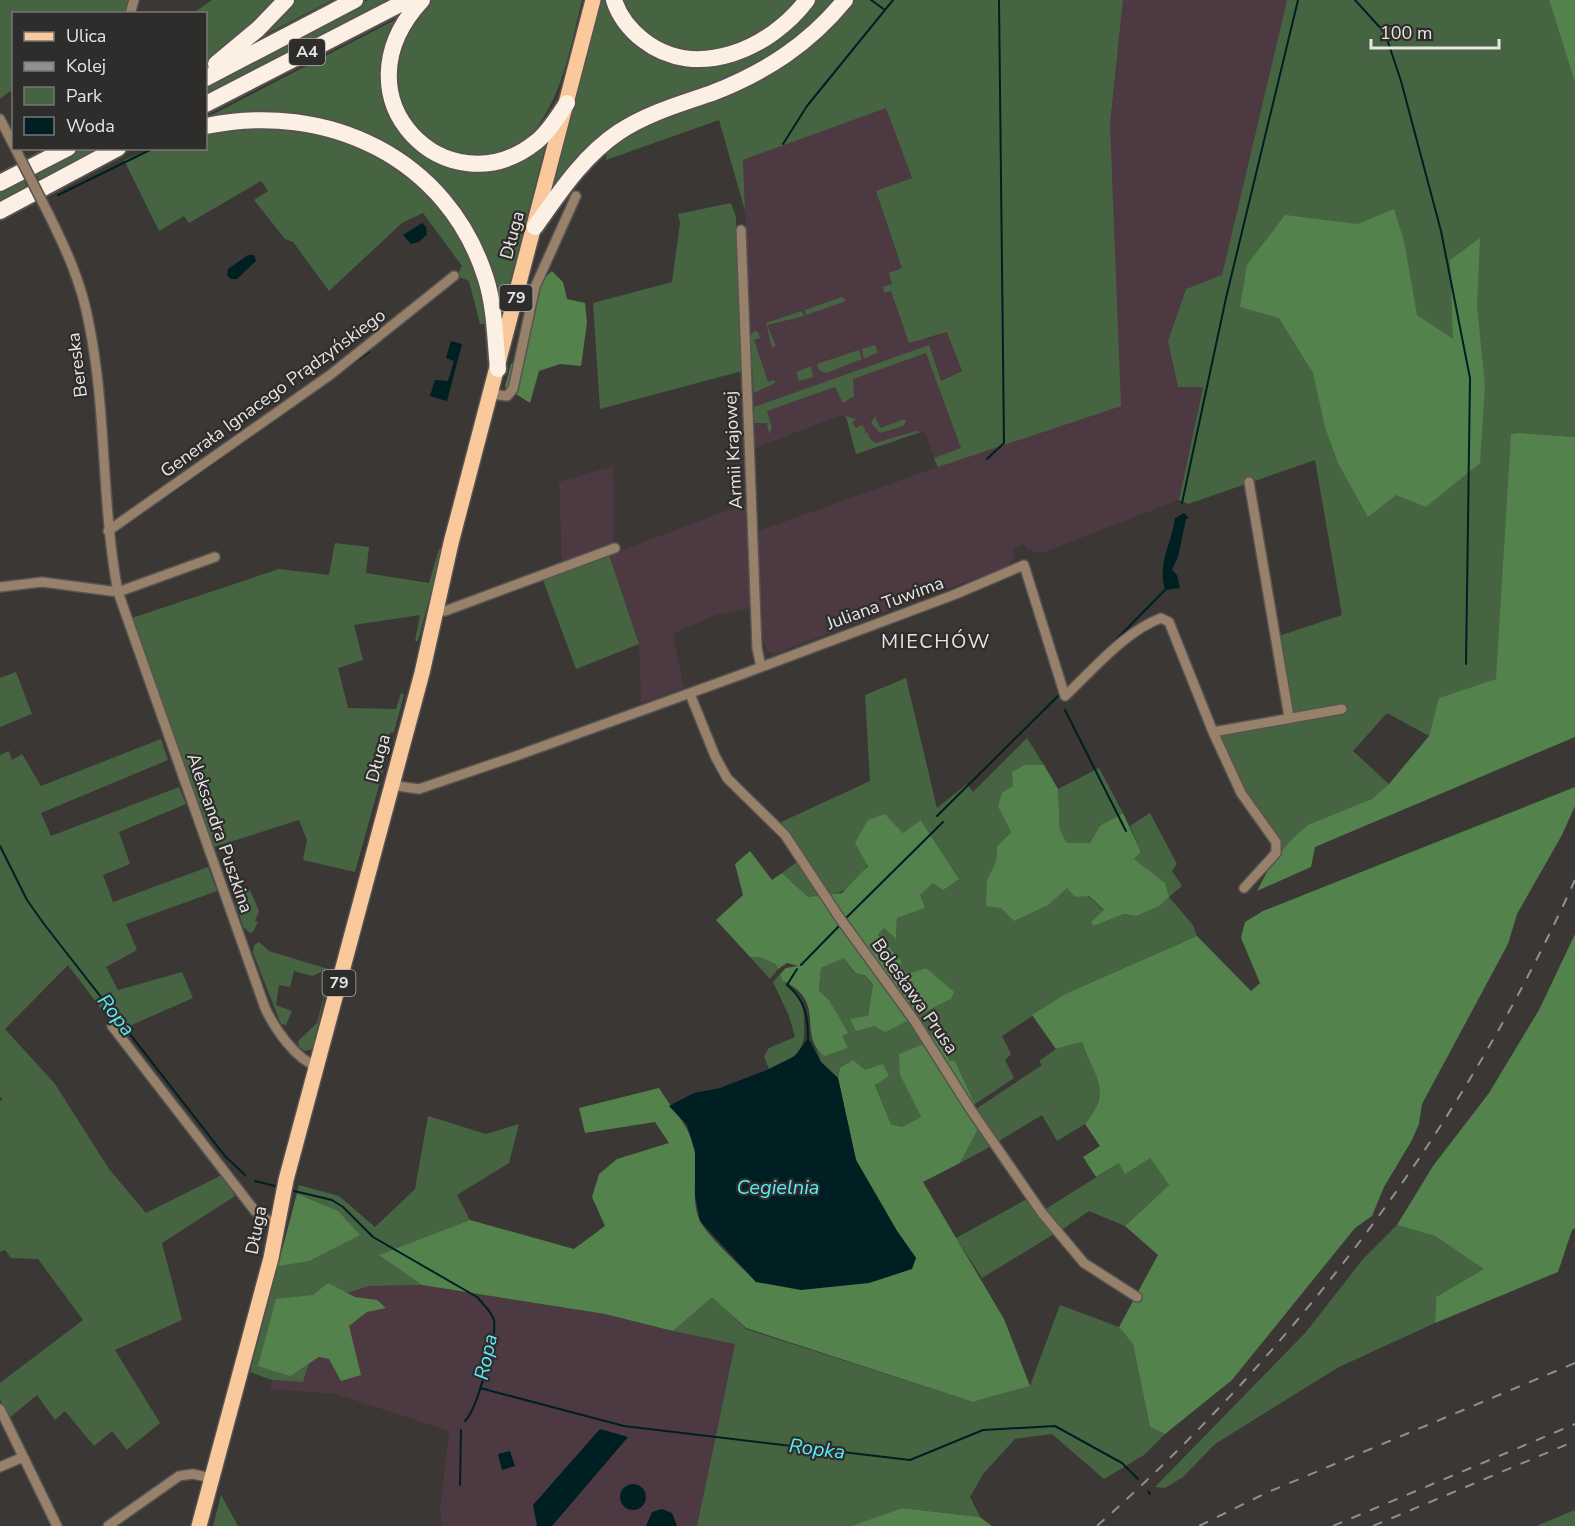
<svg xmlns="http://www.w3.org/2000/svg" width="1575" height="1526" viewBox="0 0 1575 1526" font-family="'Nunito Sans',sans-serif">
  <rect width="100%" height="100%" fill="#3a3735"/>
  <path fill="#4c3942" d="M1123,0H1287L1222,275L1186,289L1168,341L1203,386L1179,500L1042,553L1028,550L1024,544L1014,547V558L1008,566L774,654L767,651L761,633L758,531L937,467L926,434L921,432L856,454L846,417L842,415L755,448L743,160L886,107L912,178L877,192L927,339L947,332L962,371L941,381L968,456L1110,124Z
    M613,466L614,545L562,566L559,482Z
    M747,503L750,608L715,615L673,634L684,688L641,703L639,644L609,555Z
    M422,1285L605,1314L735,1344L697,1526H442L440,1509L449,1431L335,1394L270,1389L272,1380L303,1382L329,1299L369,1286Z"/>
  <path fill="#476442" d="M0,0H131L126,13L14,14L13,89L0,99Z
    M212,0H278L260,20L206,62V14H192Z
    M291,0H332L247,44Z
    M368,0H395L206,98V84Z
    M433,0H582C571,44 564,90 537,127L538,132C520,145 500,158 476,158C433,157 388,109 394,65C396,56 401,47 404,39C410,21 416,10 433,0Z
    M600,0H608L633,41L719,63L814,0H840L763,65L653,108L550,197Z
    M619,0H800C763,46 695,70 644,34C634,27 626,10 619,0Z
    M852,0H1123L1110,124L1121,406L938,467L934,458L961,448L926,353L853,379L854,396L843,403L835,387L767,411L772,428L769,434L767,423H754V407L929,345L941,381L962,371L947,332L909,343L891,291L884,293L883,287L892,284L889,273L902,268L876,191L912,178L886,108L743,160L745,211L719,120L606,160L608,145L624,134L748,83Z
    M1287,0H1549L1575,83V437L1520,433L1497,679L1440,698L1429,736L1387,713L1353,751L1389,784L1372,799L1292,839L1281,854L1278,841L1245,792L1219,735L1292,720L1279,636L1342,615L1315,460L1188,504L1179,500L1203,387H1178L1168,341L1186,289L1222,275Z
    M397,19C390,33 383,46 381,62C376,91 395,142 425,153C439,158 460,157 475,158C508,161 522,165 547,140L499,324L477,244L369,139L206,118Z
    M275,124L350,141L411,175L455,224L482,281L487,324H480L469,281L457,276L462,266L423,213L402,223L329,291L293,242L285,239L254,200L268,191L261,181L189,223L184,216L159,231L124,160L151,149L206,148V130Z
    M81,149H109L41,184L35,172Z
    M23,179L29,190L0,205V190Z
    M731,203L736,217L742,371L600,409L593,303L672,282L680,223L678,214Z
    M842,297L846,301L806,315L805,310Z
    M802,311L804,316L767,325L776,346L772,348L766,323Z
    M754,331L758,332L760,338L754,340L768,382L774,380L775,383L754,393L750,336Z
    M875,345L878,352L864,359L862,349Z
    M859,350L862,359L826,373L819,370L817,364Z
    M811,366L813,377L799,381L796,372Z
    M842,415L856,419L852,423L856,428L862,425L866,431L861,434L867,432L871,440L876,443L916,431L921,432L856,454L846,417Z
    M875,416L880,428L905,419L906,422L903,426L880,433L871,423Z
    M335,543L369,547L366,573L429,583L439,549L443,547L418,641H415L420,615L354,625L363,660L338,668L348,708L396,709L401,693L404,695L394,732L390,733L388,738L391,742L355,872L303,860L307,840L299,820L214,847L132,618L279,569L329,575Z
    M609,555L639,644L576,669L543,580Z
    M16,672L32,714L0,727V678Z
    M906,678L937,808L967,784L973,792L1027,738L1044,765H1025L1013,787L998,807L1011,832L997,846L996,861L987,880L1048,905L1066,888L1088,896L1104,911L1094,926L1124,914L1136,916L1134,859L1141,852L1130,826L1150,813L1177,864L1172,871L1182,886L1169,897L1193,925L1197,936L1067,993L1002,1036L1011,1054L1005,1060L1014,1078L975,1104L955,1061H950L933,1035L929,1038L915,1017L951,999L926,968L908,975L899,967L902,961L878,935L884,928L896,939L897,918L924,908L919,895L933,883L959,879L922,821L903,833L885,814C875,845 867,890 829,895L779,823L870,781L865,695Z
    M161,739L168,760L41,813L51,836L179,787L186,804L119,832L130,864L103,875L113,902L208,867L217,891L126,924L137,950L106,967L118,990L182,972L193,998L118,1031L68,965L5,1029L55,1084L109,1169L146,1213L222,1175L235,1196L162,1243L182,1320L115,1350L160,1423L127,1450L112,1431L94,1446L65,1411L55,1420L37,1395L8,1419L0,1400V1383L83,1320L38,1259L11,1258L5,1250L0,1252V1101L3,1099L0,1097V755L9,751L12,760L22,754L41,786Z
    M1099,768L1123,813L1101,826L1090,843H1067L1060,830L1058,789Z
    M798,861L823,896L808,897L782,873Z
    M250,890L259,911L255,921L258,922L253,932L250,933L244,928L235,903L237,898Z
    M259,942L269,951L328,969L312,976L294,971L290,987L279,985L276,1005L292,1011L286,1025L281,1024L253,953L254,945Z
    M750,957H759L777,964L778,969L770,979Z
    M844,957L854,973L865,975L873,986L868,1016L874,1026L910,1019L924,1044L900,1075L921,1117L902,1127L891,1124L875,1084L865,1070L840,1068L838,1078L821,1062L816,1049L824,1056L841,1035L847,1033L829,1000L819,990L821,968Z
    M780,974C784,984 791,987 797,995C803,1002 804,1014 804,1022C806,1054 796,1056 769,1069L764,1056L769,1048L795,1037L789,1016L773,982Z
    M328,980L313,1049L305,1051L299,1047L298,1041L317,1023Z
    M1082,1042L1102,1085L1095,1112L1085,1124L1057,1141L1042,1115L996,1143L975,1111L976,1109L1042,1065L1039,1061L1056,1049Z
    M428,1116L486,1134L519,1124L509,1163L457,1195L470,1220L380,1255L422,1285L369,1286L329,1299L303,1382L272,1380L250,1372L299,1185L339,1196L375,1227L415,1189Z
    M978,1129L990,1147L960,1163Z
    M1150,1158L1169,1185L1125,1226L1089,1211L1060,1231L1044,1210L1119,1163Z
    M1027,1199L1054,1234L982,1278L956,1238Z
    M1397,1225L1435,1236L1485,1269L1436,1297L1435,1323L1339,1367L1215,1444L1183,1477L1165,1488L1155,1487L1306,1332L1363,1259Z
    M712,1296L746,1329L973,1402L1030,1386L1060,1305L1119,1327L1133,1343L1150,1427L1165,1434L1144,1455L1104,1479L1052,1434L1015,1439L983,1474L970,1497L980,1517L902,1508L851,1526H697L735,1344L673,1331Z
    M221,1495L238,1526H213Z
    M1575,1510V1526H1536Z"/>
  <path fill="#53824c" d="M1549,0H1575V83Z
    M1394,209L1404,241L1417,315L1453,339L1450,260L1480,238L1477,306L1485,385L1480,463L1426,507L1396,495L1368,517L1338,463L1325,427L1313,373L1279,318L1240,307L1247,265L1285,215L1358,224Z
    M552,271L563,282L567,299L585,303L587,323L581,366L560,364L539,371L530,403L505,387L511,364L523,357L540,282Z
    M1520,433L1575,437V737L1315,847L1311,867L1257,891L1270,866L1292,839L1308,825L1372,799L1389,784L1429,736L1439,698L1496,679L1511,434Z
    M1025,765H1044L1058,789L1060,830L1067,843H1090L1100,826L1123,813L1141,852L1134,859L1165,883L1169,897L1159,906L1136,916L1124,914L1094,926L1091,922L1104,910L1089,896L1075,897L1067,888L1048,905L1014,921L1001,908L986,906L987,880L996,861L997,846L1011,832L998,807L1002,793L1013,786L1012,772Z
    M1575,787V806L1562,835L1517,914L1508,944L1422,1104L1419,1124L1412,1140L1384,1187L1372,1216L1355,1228L1232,1380L1165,1434L1150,1427L1133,1344L1119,1327L1158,1255L1125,1226L1169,1185L1150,1158L1125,1174L1119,1163L1096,1177L1083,1157L1100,1146L1085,1124C1113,1090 1095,1078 1082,1042L1056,1049L1032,1015L1067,993L1197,936L1251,991L1260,983L1241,938L1245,922L1263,911Z
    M885,814L903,833L921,820L959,879L943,890L933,883L920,895L925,908L897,918L896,939L884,928L878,935L902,961L899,967L908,974L926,968L954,992L951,999L885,1032L874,1026L856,1031L850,1019L868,1016L873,985L865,975L855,973L844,958L821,968L819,990L829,1000L848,1033L842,1036L848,1048L824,1056C796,1033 828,1002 783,981L780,974L786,968L798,966L787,963L778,969L776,964L759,957H750L716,920L743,895L735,864L750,851L772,880L782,873L808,897L842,893L868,866L855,843L868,820Z
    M1575,934V1228L1572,1230L1558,1272L1435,1323L1436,1297L1484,1269L1435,1236L1397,1225L1433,1166L1489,1093L1539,1010Z
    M933,1034L950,1061H955L975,1104L971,1107L929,1038Z
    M924,1044L978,1129L960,1163L923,1182L1004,1319L1030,1386L973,1402L746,1328L712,1297L673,1331L605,1314L422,1285L379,1255L470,1220L574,1249L605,1226L592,1197L599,1174L617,1159L669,1143L655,1122L585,1133L579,1108L659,1088C672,1110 691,1126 695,1152C698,1174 690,1200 700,1221C709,1238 742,1267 756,1282L916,1258L897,1231L856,1160L838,1078L840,1068L853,1060L865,1070L883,1064L889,1076L875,1085L891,1124L902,1127L921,1117L900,1075L899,1054Z
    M297,1194L338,1211L360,1235L309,1261L278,1266Z
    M328,1283L355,1297L377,1300L386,1308L367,1312L349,1326L361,1375L341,1381L329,1359L319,1357L290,1376L258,1366L276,1299L313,1295Z
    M902,1508L980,1517L992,1526H851Z"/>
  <path fill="#001f22" d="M422,223L426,227L427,234L419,242L411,244L403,235Z
    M248,255H254L256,261L237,279H231L227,275L228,269Z
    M451,341L462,344L447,401L430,396L435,380L448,381L454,361L446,358Z
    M1184,513L1189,518L1186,519L1178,557L1172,570L1177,575L1180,588L1165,590C1157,562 1172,543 1175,518Z
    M808,1038L821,1062L838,1078L856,1160L897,1231L916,1258L912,1269L869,1283L801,1290L756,1282L700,1221L695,1195V1152L687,1125L669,1106L694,1093L720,1088L769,1069L795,1056Z
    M600,1429L628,1437L552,1526H537L533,1505Z
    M510,1451L515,1466L502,1470L498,1454Z
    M620 1497a13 13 0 1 1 26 0a13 13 0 1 1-26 0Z
    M662,1509L672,1513L677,1526H646L652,1512Z"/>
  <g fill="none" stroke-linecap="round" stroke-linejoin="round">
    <path stroke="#001f22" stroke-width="2" d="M871,0L885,10
      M1355,0L1385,33L1401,81L1441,231L1470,378L1466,664
      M783,144L807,106L893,0
      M58,195L154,148
      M333,378L369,352
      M987,459L1004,443L999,0
      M163,499L328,382
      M1182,503L1226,298L1298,0
      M1103,653L1165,590
      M1069,686L1088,667
      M1065,710L1126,831
      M937,816L1058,696
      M0,846L27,900L44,924L225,1156L245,1175
      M845,919L943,822
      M801,965L841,924
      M797,969L787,985C805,1000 808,1016 808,1038
      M255,1181L279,1187
      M290,1190L332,1200L343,1207L373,1237L477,1297C483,1304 491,1311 494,1320C497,1336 477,1410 465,1421
      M480,1388L624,1426L910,1460L983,1430L1055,1426L1122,1463L1138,1479
      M460,1485L461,1430
      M1148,1491L1150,1494"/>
    <g stroke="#565351" stroke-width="12">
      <path id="street" d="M130,14L134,0
        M0,119L14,146
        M48,213C66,249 82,284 89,324C107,412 101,503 118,592L265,1008C275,1029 295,1059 318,1067
        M741,230L757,648L761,667
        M491,394L507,396L513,389L535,287L576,196
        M1249,482L1289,717
        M108,531L330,375L454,276
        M0,587L42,582L118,592L215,557
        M436,610L445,611L615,548
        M690,694L715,756L727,778L785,835L839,917L914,1020L971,1110L1042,1213L1084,1263L1137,1297
        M1213,732L1241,793L1276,842V853L1244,888
        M390,785L419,789L513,757L740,675L956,594L1024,565L1065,696C1093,670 1124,632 1161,618L1169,622L1213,732L1342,709
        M112,1026L255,1211L269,1221L277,1223
        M0,1409L57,1526
        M0,1467L23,1457
        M108,1526L179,1476L193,1474L211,1478"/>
    </g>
    <g stroke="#565351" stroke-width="18">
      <path id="primary" d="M199,1526L271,1258L286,1180L422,673L451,543L593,0"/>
    </g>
    <g stroke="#565351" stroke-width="20">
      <path id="highway" d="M422,0C330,99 449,212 536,142C549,132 558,116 567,103
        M614,0C619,16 629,29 643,40C697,82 771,48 807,0
        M216,64L258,29L286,0
        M206,78L355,0
        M206,104L408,0
        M206,126C326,101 448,157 486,279C495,308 495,339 498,369
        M0,183L68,148
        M0,211L118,148
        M535,227C559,193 583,156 619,132C648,113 680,104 712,93C766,72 809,44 845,0"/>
    </g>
    <use href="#street" stroke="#98816b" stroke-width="9"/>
    <use href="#primary" stroke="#f9c99b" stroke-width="15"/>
    <use href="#highway" stroke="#fcf0e5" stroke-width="16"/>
    <path stroke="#92908e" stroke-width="2" stroke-dasharray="10 10" stroke-linecap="butt" d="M1097,1526C1299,1347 1463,1126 1575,880
      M1199,1526L1266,1493L1575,1363
      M1333,1526L1575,1424
      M1373,1526L1575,1441"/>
    <g stroke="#565351" stroke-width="12" stroke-linecap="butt">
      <path id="street-bridge" d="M15,148L48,213"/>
    </g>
    <use href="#street-bridge" stroke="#98816b" stroke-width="9"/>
  </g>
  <g text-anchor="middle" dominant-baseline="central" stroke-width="4.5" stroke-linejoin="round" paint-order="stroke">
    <g fill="#2f2d2b" stroke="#b0aeac" stroke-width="1.5">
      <rect x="289" y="39" width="36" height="26" rx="4.5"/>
      <rect x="499.5" y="285" width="33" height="26" rx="4.5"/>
      <rect x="322.5" y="970" width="33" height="26" rx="4.5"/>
    </g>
    <g font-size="16" font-weight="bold" fill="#e7e6e4">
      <text x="307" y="52">A4</text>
      <text x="516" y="298">79</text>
      <text x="339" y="983">79</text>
    </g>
    <g font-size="18" fill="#e7e6e4" stroke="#2f2d2b">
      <text transform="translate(512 235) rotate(-75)">Długa</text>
      <text transform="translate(77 365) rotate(-97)">Bereska</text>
      <text transform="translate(273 393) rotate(-36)">Generała Ignacego Prądzyńskiego</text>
      <text transform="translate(733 450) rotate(-93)">Armii Krajowej</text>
      <text transform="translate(885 603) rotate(-20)">Juliana Tuwima</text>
      <text transform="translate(378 758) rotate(-75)">Długa</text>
      <text transform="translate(220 833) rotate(71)">Aleksandra Puszkina</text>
      <text transform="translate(915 996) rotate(55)">Bolesława Prusa</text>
      <text transform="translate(256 1230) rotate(-79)">Długa</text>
    </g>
    <g font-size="20" letter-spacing="1.5" fill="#e5e2e0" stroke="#2f2d2b">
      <text x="936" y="641">MIECHÓW</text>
    </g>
    <g font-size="20" font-style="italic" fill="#58edfa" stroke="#2f2d2b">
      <text transform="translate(116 1015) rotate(52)">Ropa</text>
      <text x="778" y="1187">Cegielnia</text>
      <text transform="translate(486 1357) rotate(-78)">Ropa</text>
      <text transform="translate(817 1449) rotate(7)">Ropka</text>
    </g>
  </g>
  <rect x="12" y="12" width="195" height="138" fill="#2f2d2b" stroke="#797775" stroke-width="1.5"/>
  <rect x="24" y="32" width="30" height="9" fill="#f9c99b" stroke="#797775" stroke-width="1.5"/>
  <text x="66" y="42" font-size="18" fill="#e7e6e4">Ulica</text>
  <rect x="24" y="62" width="30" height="9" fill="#92908e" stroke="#797775" stroke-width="1.5"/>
  <text x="66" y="72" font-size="18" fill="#e7e6e4">Kolej</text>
  <rect x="24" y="87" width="30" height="18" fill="#476442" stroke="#797775" stroke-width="1.5"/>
  <text x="66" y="102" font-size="18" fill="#e7e6e4">Park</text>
  <rect x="24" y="117" width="30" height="18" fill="#001f22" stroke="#797775" stroke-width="1.5"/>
  <text x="66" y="132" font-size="18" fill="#e7e6e4">Woda</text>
  <path d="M1371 39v9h128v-9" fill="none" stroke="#e7e6e4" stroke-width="3"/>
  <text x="1380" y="39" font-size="18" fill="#e7e6e4" stroke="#2f2d2b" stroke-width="4.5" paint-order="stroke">100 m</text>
</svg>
